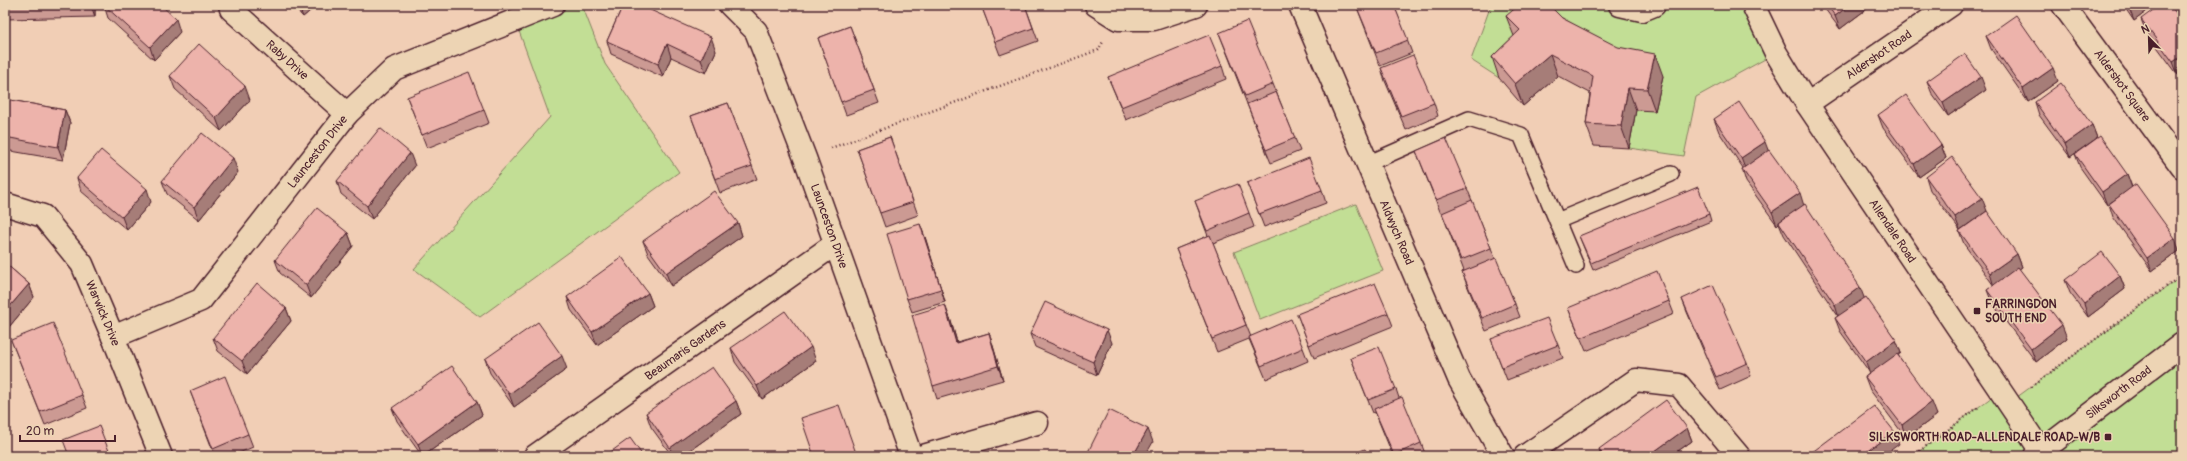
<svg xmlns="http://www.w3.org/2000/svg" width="2187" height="461" viewBox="0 0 2187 461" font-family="Pangolin,sans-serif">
  <rect width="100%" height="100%" fill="#f1ceb5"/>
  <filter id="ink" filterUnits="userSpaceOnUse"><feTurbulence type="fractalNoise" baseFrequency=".025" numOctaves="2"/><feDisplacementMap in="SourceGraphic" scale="8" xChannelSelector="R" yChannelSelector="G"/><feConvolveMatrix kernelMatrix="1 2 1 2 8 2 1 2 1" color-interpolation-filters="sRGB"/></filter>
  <g filter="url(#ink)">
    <path fill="#c2de95" stroke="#867e60" d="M553,5H582L605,64L679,172L480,317L414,269L550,117L515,20Z
      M1491,5H1753L1776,53L1696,97L1684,156L1629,148L1626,69L1499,78L1471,60Z
      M1356,204L1383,271L1260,320L1234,252Z
      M2182,276V456H1913L2000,391L2009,403Z"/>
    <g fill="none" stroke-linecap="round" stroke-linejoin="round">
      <g stroke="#4a1f2b" stroke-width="18">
        <path id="lane" d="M1367,164L1469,119L1521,135L1576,266
          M1557,221L1671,174"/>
      </g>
      <g stroke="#4a1f2b" stroke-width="25">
        <g id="street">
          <path id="s1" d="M230,5L231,9L347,114"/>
          <path id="s2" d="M730,5L756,31L805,158L911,456"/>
          <path d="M1096,5L1118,19H1154L1196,5"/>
          <path id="s3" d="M1300,5L1459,379L1503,456"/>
          <path d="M1620,5L1642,10L1654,5"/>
          <path id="s4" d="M2063,5L2182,167"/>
          <path id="s5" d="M1807,104L1951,5"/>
          <path id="s6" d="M5,204L43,216L82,264L113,337L161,456"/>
          <path id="s7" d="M113,337L201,300L347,114L394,69L553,5"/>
          <path id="s8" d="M535,456L835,244"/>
          <path d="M923,456L1037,423"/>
          <path d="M1525,456L1636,380L1679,385L1739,456"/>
        </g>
      </g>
      <g stroke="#4a1f2b" stroke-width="25">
        <g id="secondary">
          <path id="s9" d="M1753,5L1776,53L1807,104L2041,451"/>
          <path id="s10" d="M2035,456L2182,344"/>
        </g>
      </g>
      <path stroke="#4a1f2b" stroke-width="2.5" stroke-dasharray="1 3" stroke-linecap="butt" d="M831,148L1098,50L1103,42
        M2031,387L2182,275
        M1913,456L1979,407"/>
      <use href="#lane" stroke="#edd4b4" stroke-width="15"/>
      <use href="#street" stroke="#edd4b4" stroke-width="22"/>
      <use href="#secondary" stroke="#edd4b4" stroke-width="22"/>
    </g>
    <path fill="#cc9a93" stroke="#4a1f2b" d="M5,5H95V17L5,19Z
      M104,5L180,32L154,60L108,18Z
      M292,5H317L303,17Z
      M623,5L716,51L706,73L671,57L663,77L611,54L607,41Z
      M981,5H1025L1038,41L1000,55Z
      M1356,5H1394L1412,53L1380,66Z
      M1416,5H1427L1418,8Z
      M1822,5H1872L1840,29Z
      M2123,5H2155L2134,21Z
      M1506,16L1562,18L1663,76L1655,111L1636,110L1629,148L1594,146L1586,124L1590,93L1558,76L1523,106L1499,78L1492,57L1514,36Z
      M2141,19L2182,21V72L2178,75L2146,32Z
      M850,26L879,103L846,115L818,38Z
      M1219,33L1273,84L1300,151L1271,163L1252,117L1247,104Z
      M1986,36L2058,81L2028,102L1991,49Z
      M1222,66L1226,79L1126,120L1108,77Z
      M1381,68L1434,103L1438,116L1406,130L1385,81Z
      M170,76L250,100L221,131L175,89Z
      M1927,81L1986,90L1948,116L1932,94Z
      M407,97L484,110L489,123L427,148Z
      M5,99L65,110L70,123L63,160L5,150Z
      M2035,102L2092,125L2097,138L2070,157L2039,115Z
      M728,103L757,179L720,193L691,116Z
      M1878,115L1941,145L1946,158L1919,177L1883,128Z
      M1714,119L1768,150L1864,298L1896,340L1901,353L1898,355L1937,415L1906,438L1870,390L1865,377L1870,373L1840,331L1835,318L1838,316L1784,235L1779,223L1777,225L1746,182L1742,169L1743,168L1719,132Z
      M890,137L918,215L885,227L857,149Z
      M1416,151L1467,188L1495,258L1515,304L1520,317L1486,331L1467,285L1462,272L1464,271L1442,213L1441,214Z
      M2075,154L2127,174L2132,187L2179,251L2152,271L2113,217L2109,204L2120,196L2107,205L2080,167Z
      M415,166L372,219L341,194L337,181Z
      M238,172L199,220L167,194L162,181Z
      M1926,177L1987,211L1960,230L1930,190Z
      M77,178L151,202L127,230L81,191Z
      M1247,183L1322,190L1326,203L1264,227Z
      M1195,201L1249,213L1254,227L1213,243L1251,337L1303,348L1308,361L1266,379L1249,339L1217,352L1176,249L1208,236Z
      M1709,214L1711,221L1593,270L1579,236Z
      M738,223L742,236L671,286L648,254L643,241Z
      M1959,231L2017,254L2022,267L2019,269L2067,338L2036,362L1992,303L1987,290L1994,286L1964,244Z
      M348,233L353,246L311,298L280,273L275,260Z
      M925,237L945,302L912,312L907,299Z
      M5,263L29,284L34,297L9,327L5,324Z
      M2120,276L2125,289L2088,317L2070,293L2065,280Z
      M648,293L653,306L597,345L571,310L567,297Z
      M1682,299L1747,363L1751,376L1720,390L1687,312Z
      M1669,301L1674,314L1586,351L1568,308Z
      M286,308L291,321L247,374L218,351L213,338Z
      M1388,313L1393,326L1314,358L1297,314Z
      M950,318L957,342L989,333L993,346L1003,380L937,399L933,386Z
      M1030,334L1112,343L1097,375L1035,347Z
      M1491,339L1558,345L1563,358L1507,380Z
      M11,340L82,395L87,408L45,425Z
      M731,348L816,361L762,399L735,362Z
      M1351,358L1396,389L1399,398L1421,443L1426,456H1393L1375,412L1373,413Z
      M485,359L567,369L514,407L490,373Z
      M190,391L248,434L253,447L232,456H215Z
      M736,401L741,414L682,456H672L651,427L646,413Z
      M477,402L482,415L423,456H422L397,421L392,408Z
      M1687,428L1692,441L1671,456H1601L1599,449Z"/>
    <path fill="#a67d78" stroke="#4a1f2b" d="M91,5H95V17Z
      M298,5H317L303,17Z
      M1850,5H1872L1840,29L1835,16Z
      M2133,5H2155L2134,21L2129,8Z
      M176,19L180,32L154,60L150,47Z
      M711,37L716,51L706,73L701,60Z
      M667,44L671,57L663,77L658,64Z
      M1550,54L1558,76L1523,106L1515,84Z
      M1655,54L1663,76L1655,111L1647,89Z
      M2182,56V72L2178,75L2173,62Z
      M2053,68L2058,81L2028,102L2023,89Z
      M1981,77L1986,90L1948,116L1943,103Z
      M245,86L250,100L221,131L216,118Z
      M1628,88L1636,110L1629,148L1621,126Z
      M65,110L70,123L63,160L58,147Z
      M2092,125L2097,138L2070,157L2065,144Z
      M1765,142L1770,155L1746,171L1741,158Z
      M1941,145L1946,158L1919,177L1914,164Z
      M410,153L415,166L372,219L367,206Z
      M233,158L238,172L199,220L194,207Z
      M2127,174L2132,188L2107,205L2102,192Z
      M147,189L151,202L127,230L122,217Z
      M1800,193L1804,206L1779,222V223L1777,225L1772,212Z
      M1982,198L1987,211L1960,230L1955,217Z
      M738,223L742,236L671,286L666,273Z
      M920,224L925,237L945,302L941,289Z
      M348,233L353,246L311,298L306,285Z
      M2175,238L2179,251L2152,271L2147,258Z
      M2017,254L2022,267L1994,287L1990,273Z
      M2120,276L2125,289L2088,317L2084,304Z
      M29,284L34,297L9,327L5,317V312Z
      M1860,287L1865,300L1839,318L1835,305Z
      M648,293L653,306L597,345L592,332Z
      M945,305L950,318L961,356L956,343Z
      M286,308L291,321L247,374L242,361Z
      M2062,325L2067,338L2036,362L2031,349Z
      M1107,330L1112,343L1097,375L1093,362Z
      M989,333L993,346L1003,380L998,366Z
      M1896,340L1901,353L1870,375L1866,362Z
      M811,347L816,361L762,399L757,386Z
      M562,356L567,369L514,407L509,394Z
      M736,401L741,414L682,456H673L670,448Z
      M477,402L482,415L423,456H422L418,444Z
      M1932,402L1937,415L1906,438L1902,425Z
      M1687,428L1692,441L1671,456H1648Z
      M1148,429L1153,442L1145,456H1133Z
      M1894,431L1899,444L1883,456H1861Z"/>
    <path fill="#edb3ab" stroke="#4a1f2b" d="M5,5H53L5,6Z
      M104,5H161L176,19L150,47Z
      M623,5H639L711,37L701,60L667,44L658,64L607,41Z
      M981,5H1025L1033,28L995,42Z
      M1356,5H1394L1408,40L1376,53Z
      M1519,5H1549L1562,18L1618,47L1655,54L1647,89L1628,88L1621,126L1586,124L1593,76L1550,54L1515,84L1492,57L1520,30L1506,16Z
      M1827,5H1850L1835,16Z
      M2127,5H2133L2129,8Z
      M2160,5H2170L2182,21V56L2173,62L2141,19Z
      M2016,15L2053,68L2023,89L1986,36Z
      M1247,21L1273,84L1245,96L1219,33Z
      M850,26L874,90L841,102L818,38Z
      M1209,35L1222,66L1121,107L1108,77Z
      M199,44L245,86L216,118L170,76Z
      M1965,54L1981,77L1943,103L1927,81Z
      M1413,55L1434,103L1401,116L1381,68Z
      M469,72L484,110L422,135L407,97Z
      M2061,83L2092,125L2065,144L2035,102Z
      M1276,92L1295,138L1266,150L1247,104Z
      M1906,95L1941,145L1914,164L1878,115Z
      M5,99L65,110L58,147L5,137Z
      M1739,102L1765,142L1741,158L1714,119Z
      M728,103L752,166L715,179L691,116Z
      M380,128L410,153L367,206L337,181Z
      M202,133L233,158L194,207L162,181Z
      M2100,136L2127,174L2102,192L2075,154Z
      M890,137L913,202L880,213L857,149Z
      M1446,138L1467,188L1436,200L1416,151Z
      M101,150L147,189L122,217L77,178Z
      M1769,150L1800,193L1772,212L1742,169Z
      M1952,157L1982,198L1955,217L1926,177Z
      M1309,158L1322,190L1259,214L1247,183Z
      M1238,184L1249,213L1207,231L1195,201Z
      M2136,184L2175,238L2147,258L2109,204Z
      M1698,187L1709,214L1591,263L1579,236Z
      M714,191L738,223L666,273L643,241Z
      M1472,200L1491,248L1461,260L1442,213Z
      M1805,204L1860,287L1835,305L1779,222Z
      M317,208L348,233L306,285L275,260Z
      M1987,211L2017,254L1990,273L1959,231Z
      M920,224L941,289L907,299L887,234Z
      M1210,235L1246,325L1212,339L1176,249Z
      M2102,252L2120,276L2084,304L2065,280Z
      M622,257L648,293L592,332L567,297Z
      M1496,258L1515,304L1482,318L1462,272Z
      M5,263L29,284L5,312Z
      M2018,267L2062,325L2031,349L1987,290Z
      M1657,271L1669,301L1581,338L1568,308Z
      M257,283L286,308L242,361L213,338Z
      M1375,283L1388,313L1309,345L1297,314Z
      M1713,285L1747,363L1716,377L1682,299Z
      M1866,297L1896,340L1866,362L1835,318Z
      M1045,302L1107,330L1093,362L1030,334Z
      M945,305L956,343L989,333L998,366L933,386L912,315Z
      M785,311L811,347L757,386L731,348Z
      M1547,318L1558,345L1502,367L1491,339Z
      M1291,319L1303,348L1261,366L1249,337Z
      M538,322L562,356L509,394L485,359Z
      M53,323L82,395L40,412L11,340Z
      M1379,347L1396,389L1368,400L1351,358Z
      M1897,354L1932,402L1902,425L1865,377Z
      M452,366L477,402L418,444L392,408Z
      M712,367L736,401L670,448L646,413Z
      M225,376L248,434L213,449L190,391Z
      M1402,397L1421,443L1394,455L1374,409Z
      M1666,400L1687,428L1648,456H1604L1599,449Z
      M839,405L857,456H814L801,418Z
      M1874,406L1894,431L1861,456H1807Z
      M1109,410L1148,429L1133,456H1086Z
      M99,426L111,456H69L63,440Z
      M630,438L643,456H605Z
      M1365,449L1368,456H1349Z"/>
  </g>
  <g fill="#4a1f2b" stroke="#edd4b4" stroke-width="1.5">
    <rect x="1973" y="307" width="8" height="8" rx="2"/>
    <rect x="2104" y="433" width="8" height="8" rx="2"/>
  </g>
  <g text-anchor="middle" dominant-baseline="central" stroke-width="3" stroke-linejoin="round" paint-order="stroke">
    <g font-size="12" fill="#4a1f2b" stroke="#edd4b4">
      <text stroke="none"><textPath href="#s5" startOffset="87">Aldershot Road</textPath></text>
      <text stroke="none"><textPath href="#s1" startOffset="80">Raby Drive</textPath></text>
      <text stroke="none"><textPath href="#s4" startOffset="100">Aldershot Square</textPath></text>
      <text stroke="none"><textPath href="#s7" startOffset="284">Launceston Drive</textPath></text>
      <text stroke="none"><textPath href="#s2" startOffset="245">Launceston Drive</textPath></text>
      <text stroke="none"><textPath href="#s9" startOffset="266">Allendale Road</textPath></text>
      <text stroke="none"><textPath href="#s3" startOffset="247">Aldwych Road</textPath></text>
      <text stroke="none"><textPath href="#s6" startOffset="155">Warwick Drive</textPath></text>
      <text stroke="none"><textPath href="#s8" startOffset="184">Beaumaris Gardens</textPath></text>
      <text stroke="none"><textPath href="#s10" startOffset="105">Silksworth Road</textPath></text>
    </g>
    <g font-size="12" font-weight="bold" fill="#4a1f2b" stroke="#edd4b4" text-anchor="start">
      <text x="1985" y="304">FARRINGDON<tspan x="1985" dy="14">SOUTH END</tspan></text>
      <text x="2100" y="437" text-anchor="end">SILKSWORTH ROAD-ALLENDALE ROAD-W/B</text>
    </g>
  </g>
  <rect width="2187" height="461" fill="none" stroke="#edd4b4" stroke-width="20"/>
  <rect x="10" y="10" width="2167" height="441" fill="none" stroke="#4a1f2b" stroke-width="1.5" filter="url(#ink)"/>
  <g transform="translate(2149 38) rotate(337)" stroke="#edd4b4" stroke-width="3" paint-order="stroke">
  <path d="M0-3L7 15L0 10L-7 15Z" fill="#4a1f2b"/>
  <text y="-6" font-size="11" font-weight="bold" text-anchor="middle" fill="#4a1f2b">N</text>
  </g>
  <path d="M20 435v6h95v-6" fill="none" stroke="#4a1f2b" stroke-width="2"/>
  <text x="26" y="435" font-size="12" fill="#4a1f2b" stroke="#edd4b4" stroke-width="3" paint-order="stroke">20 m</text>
</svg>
